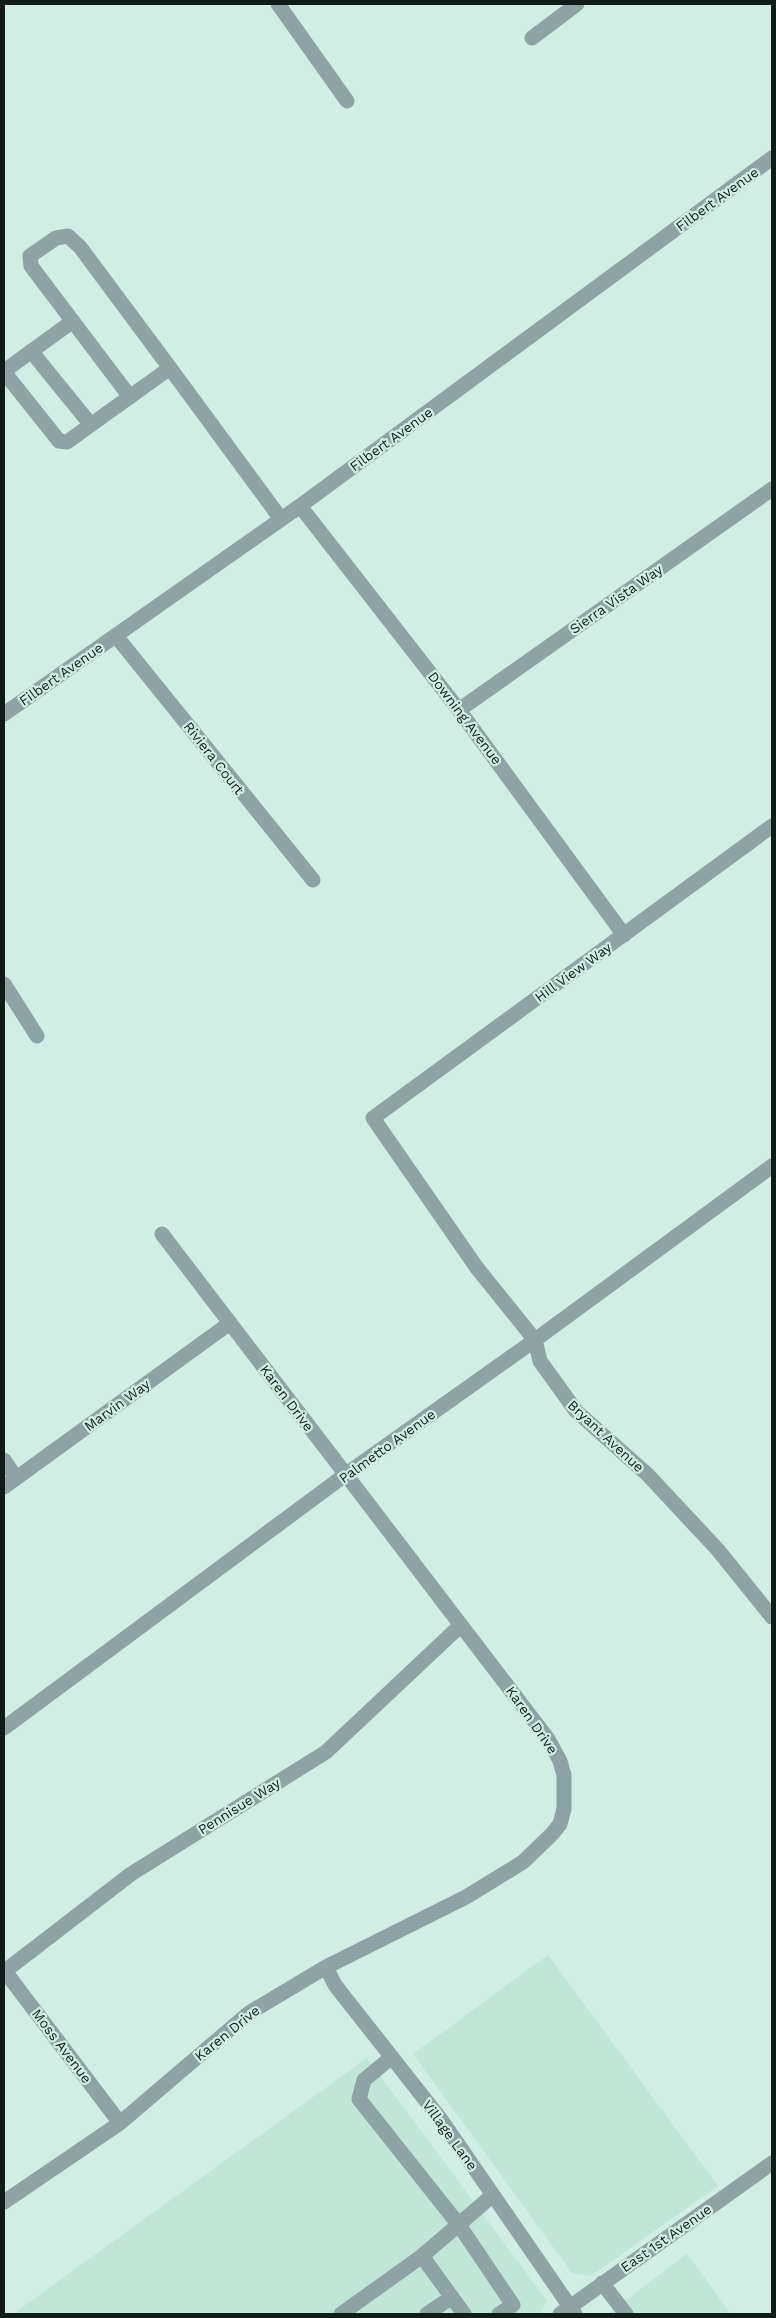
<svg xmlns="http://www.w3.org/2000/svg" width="776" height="2318" viewBox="0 0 776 2318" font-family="'Work Sans',sans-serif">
  <rect width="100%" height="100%" fill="#d0eee3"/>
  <path fill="#bfe6d7" d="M548,1955L718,2186L591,2276L572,2273L413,2054Z
    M367,2058L547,2301L540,2314H13Z
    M687,2254L731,2314H608Z"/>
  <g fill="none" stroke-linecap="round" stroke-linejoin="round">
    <path stroke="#8da3a4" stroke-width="15" d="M278,4L347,101
      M532,38L577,4
      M73,321L7,369L8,377L59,441L67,442L170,368L80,247L68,236L56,238L30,256L31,266L130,397
      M31,351L91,425
      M170,368L281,519
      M300,506L459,710L624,935
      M116,636L313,880
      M459,710L772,489
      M4,714L300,506L772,158
      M772,826L373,1118L477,1268L535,1340L540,1361L576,1411L648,1475L718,1550L772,1617
      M4,984L37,1036
      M4,1460L16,1478
      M4,1487L230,1323
      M4,1728L345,1475L535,1340L772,1166
      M326,1967L335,1985L442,2121L575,2314
      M4,1970L120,2123
      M5,1971L131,1874L326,1752L461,1625
      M392,2057L364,2080L359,2099L459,2225L513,2305L499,2314
      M4,2202L120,2123L249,2013L326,1967L466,1897L523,1862L552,1834L560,1824L564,1809V1775L560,1761L548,1739L162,1234
      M422,2256L464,2314
      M602,2283L626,2314
      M341,2314L422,2256L493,2195
      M427,2314L452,2297
      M560,2314L772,2163"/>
  </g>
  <g text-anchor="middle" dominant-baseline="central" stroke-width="4.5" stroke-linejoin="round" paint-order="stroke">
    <g font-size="14" fill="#111c18" stroke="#d0eee3">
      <text transform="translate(717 199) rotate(-36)">Filbert Avenue</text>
      <text transform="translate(391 439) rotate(-36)">Filbert Avenue</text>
      <text transform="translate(616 599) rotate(-35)">Sierra Vista Way</text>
      <text transform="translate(61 674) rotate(-35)">Filbert Avenue</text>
      <text transform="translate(465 718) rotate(53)">Downing Avenue</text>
      <text transform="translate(214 758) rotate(52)">Riviera Court</text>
      <text transform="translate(573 972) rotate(-36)">Hill View Way</text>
      <text transform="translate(287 1398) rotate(53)">Karen Drive</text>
      <text transform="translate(117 1405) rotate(-36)">Marvin Way</text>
      <text transform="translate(606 1436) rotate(43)">Bryant Avenue</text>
      <text transform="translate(387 1446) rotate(-36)">Palmetto Avenue</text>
      <text transform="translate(532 1720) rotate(55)">Karen Drive</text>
      <text transform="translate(239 1806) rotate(-32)">Pennisue Way</text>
      <text transform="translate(227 2033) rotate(-39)">Karen Drive</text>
      <text transform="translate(62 2046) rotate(53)">Moss Avenue</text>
      <text transform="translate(450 2135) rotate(54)">Village Lane</text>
      <text transform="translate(666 2238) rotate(-35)">East 1st Avenue</text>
    </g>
  </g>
  <rect width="776" height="2318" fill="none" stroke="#111c18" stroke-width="10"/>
</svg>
